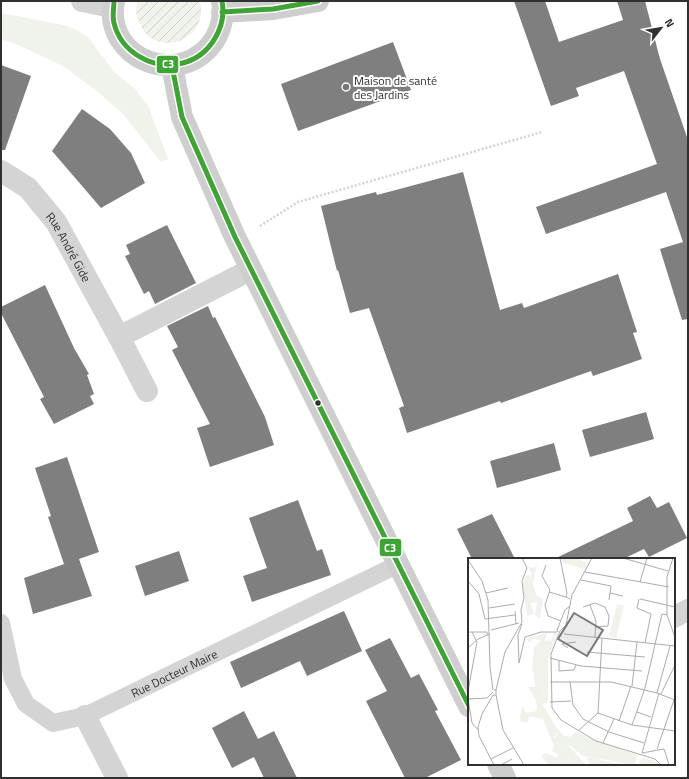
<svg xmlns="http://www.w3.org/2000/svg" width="689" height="779" viewBox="0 0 689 779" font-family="'Titillium Web',sans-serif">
  <defs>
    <pattern id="garden-furrows" width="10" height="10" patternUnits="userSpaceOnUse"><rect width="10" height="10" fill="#f0f2ec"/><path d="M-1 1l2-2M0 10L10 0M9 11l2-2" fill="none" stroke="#ced0cb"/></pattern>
  </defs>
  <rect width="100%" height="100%" fill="#fff"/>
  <path fill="#f0f2ec" d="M1,13L68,26L86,35L115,73L134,88L148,106L168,159L161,162L124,115L97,91L63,66L18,45L1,39Z"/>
  <path fill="url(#garden-furrows)" d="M138,1H200C210,42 153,60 139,22C136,15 135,8 138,1Z"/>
  <path fill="#7f7f7f" d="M514,1H545L559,42L623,20L617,1H645L660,59L688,140V319L682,320L660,249L683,242L666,192L546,234L536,207L657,164L624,71L576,88L579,96L551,106Z
    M393,42L411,90L298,131L281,84Z
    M1,65L31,76L5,150H1Z
    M82,109L110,129L131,153L145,183L101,208L52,151Z
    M463,172L500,310L522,303L524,308L618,274L637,332L633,333L642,359L593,376L591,371L501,403L500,401L407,433L399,408L404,406L369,308L350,313L338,270L337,271L321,206L376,192L377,195Z
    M167,225L196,283L155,304L149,291L144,294L125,256L130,254L126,245Z
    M45,285L74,348L89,374L87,375L94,394L90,396L94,404L54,424L40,399L44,397L1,313V307Z
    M208,306L213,318L215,317L265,417L274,445L210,467L197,428L210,424L172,350L178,347L167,326Z
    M646,412L654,439L590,457L582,430Z
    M554,443L561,470L497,488L490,461Z
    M67,457L99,552L79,559L92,596L33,614L24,578L70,562L64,564L48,517L51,516L35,468Z
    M650,496L657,508L669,502L687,538L649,557L644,549L623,559H554L633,521L627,508Z
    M298,500L317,551L322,549L331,575L252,602L243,576L267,568L249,518Z
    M492,514L515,559H472L457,529Z
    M179,551L189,581L145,596L135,566Z
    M344,611L362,651L307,676L300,661L241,688L230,662Z
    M390,638L411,678L419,674L438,710L435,711L461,760L425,778H405L366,701L387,691L365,650Z
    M244,711L258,739L274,731L297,778H264L254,757L232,768L212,728Z"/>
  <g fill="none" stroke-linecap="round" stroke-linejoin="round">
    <path stroke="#d3d3d3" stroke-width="2.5" stroke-dasharray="2 2" stroke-linecap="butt" d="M260,226L298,202L542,132"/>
    <path stroke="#d4d4d4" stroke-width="18" id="s1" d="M1,623L13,679L26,704L53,723L85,716L399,564"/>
    <g stroke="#d4d4d4" stroke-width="22">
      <path d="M82,1L112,7"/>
      <path id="s2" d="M1,171L28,188L56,222L119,337L147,391"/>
      <path d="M119,337L250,270"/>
      <path d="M674,617L688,610"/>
      <path d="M85,716L117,778"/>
    </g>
    <path stroke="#cecece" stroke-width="22" d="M114,1C102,59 182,91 215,39C221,29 225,13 222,1
      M222,12L273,9L318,1
      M172,66L182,117L235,237L469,706
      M498,764L505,778"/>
    <g stroke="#fff" stroke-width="8">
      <path id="bus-1" d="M114,1C114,8 112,16 114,23C121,52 153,71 183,63C210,56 227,27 222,1
        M222,12L273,9L318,1
        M172,66L182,117L235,237L469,706"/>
    </g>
    <use href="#bus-1" stroke="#3fa435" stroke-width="5"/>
  </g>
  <circle fill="#787878" stroke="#fff" stroke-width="1.5" cx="346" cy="87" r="4"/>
  <circle fill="#303030" stroke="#fff" stroke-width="1.5" cx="318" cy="403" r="3.5"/>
  <g text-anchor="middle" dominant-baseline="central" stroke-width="4" stroke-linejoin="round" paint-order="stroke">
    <g font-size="12" fill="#303030" stroke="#fff" text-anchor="start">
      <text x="354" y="80">Maison de santé<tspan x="354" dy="14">des Jardins</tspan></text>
    </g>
    <g font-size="12" fill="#303030" stroke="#fff">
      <text stroke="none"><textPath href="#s2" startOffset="104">Rue André Gide</textPath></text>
      <text stroke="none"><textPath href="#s1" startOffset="250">Rue Docteur Maire</textPath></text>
    </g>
  </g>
  <g transform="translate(468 558)">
    <rect width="207" height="207" fill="#fff"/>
    <path d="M94,0H107L120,5L117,11L95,5ZM86,74L90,76L85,83L83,89L86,83L90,77L80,100V144L74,146L72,142L73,139L76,141L75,129L70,127L69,109L75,86L78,82L83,83ZM108,173L119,179L106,180L100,187L90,183L85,176L102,180ZM175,200L188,203L192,207H172L171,204Z" fill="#f0f2ec"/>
    <path d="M69,6L65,26L68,37L75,41L72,60L67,57L69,44L62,45L66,56L59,57L55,27L57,19L64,16L60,9L66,10ZM79,75L69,109L70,127L75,129L76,141L73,140L72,142L87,168L96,178H102L97,182L88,175L86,179L100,187L118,207H81L73,198L78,195L89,200L90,196L84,193L86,188L75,161L61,158L60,164H53L52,160L54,147L58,155L69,153V150L68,142L60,129H67L66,113L64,115L66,90L73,82L64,81L63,85L57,81Z" fill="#f0f2ec"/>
    <path d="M106,179H119L169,197L166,207L115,198L100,186Z" fill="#f0f2ec"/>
    <path d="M149,46L156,48L149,76V80L141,79ZM119,199L147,205L159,206L122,207Z" fill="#f0f2ec"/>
    <path fill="none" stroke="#acacac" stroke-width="1" d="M92,0L99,35L98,39L102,41M124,0L104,37L98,67L92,73L83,96L84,150L93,162L128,183L187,201L193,207M155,0L200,13M205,0L199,19V57L207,79M0,2L14,23L20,42L22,109L25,132M78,7L74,18L82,32L77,47L80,58L93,63M117,14L201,29M113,22L143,28L141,42M0,23L11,36L17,61L47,57M172,24L179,0M81,34L98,39M18,35L40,30M142,35L155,38M171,41L169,50L183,56L177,85M172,41L207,49M122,47L128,63L127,79M115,49L127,45L137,49L141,58L140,68L128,69M21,50L47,46M47,53L48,66M54,66L50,77L51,105L57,79L73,74H89M23,72L51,65M0,74H19V77M90,74L89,72L97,52L102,48M96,76L207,88M0,90L10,81L22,76M100,90L94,86L108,84M119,94L177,99M82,100L113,108L174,113M91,102V113L106,112L108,107M102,123L105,147L115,161L141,174L176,185M82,124H143L189,135L207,142M164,128L169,84M28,132L37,94L54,64L53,52L56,40L54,23L59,10L54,0M0,133L9,84L4,74M189,135L202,88M193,136L207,107M28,137L35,172L56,207M0,141L4,165L10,172M0,141L19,140L25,134M82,144L103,143M169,154L183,159M130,155L164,167L207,173M130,155L134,80M151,163L163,128M164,167L177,130L194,56L199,57M110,173L130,155M135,185L146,161M189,191L206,142M174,195L191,135M174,195L196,191L201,207M23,201L45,190M26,207L11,178L10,169L14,156L25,137H28V132H26M33,207L44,201"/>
    <path fill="#787878" fill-opacity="0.15" stroke="#787878" stroke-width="2" d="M106,55L135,72L119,98L90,81Z"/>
    <rect width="207" height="207" fill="none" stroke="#303030" stroke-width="2"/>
  </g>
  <g stroke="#fff" stroke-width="1.5">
    <rect x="156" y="55" width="23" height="19" rx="4" fill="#3fa435"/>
    <rect x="379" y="538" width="23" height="19" rx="4" fill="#3fa435"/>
  </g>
  <g font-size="11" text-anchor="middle" font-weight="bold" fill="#fff">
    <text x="168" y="68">C3</text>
    <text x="390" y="552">C3</text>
  </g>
  <rect width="689" height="779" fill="none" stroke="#303030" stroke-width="4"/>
  <g transform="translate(661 28) rotate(59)" stroke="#ffffff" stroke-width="3" paint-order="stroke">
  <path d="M0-3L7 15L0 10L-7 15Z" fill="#303030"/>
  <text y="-6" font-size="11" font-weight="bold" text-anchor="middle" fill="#303030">N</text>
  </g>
</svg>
